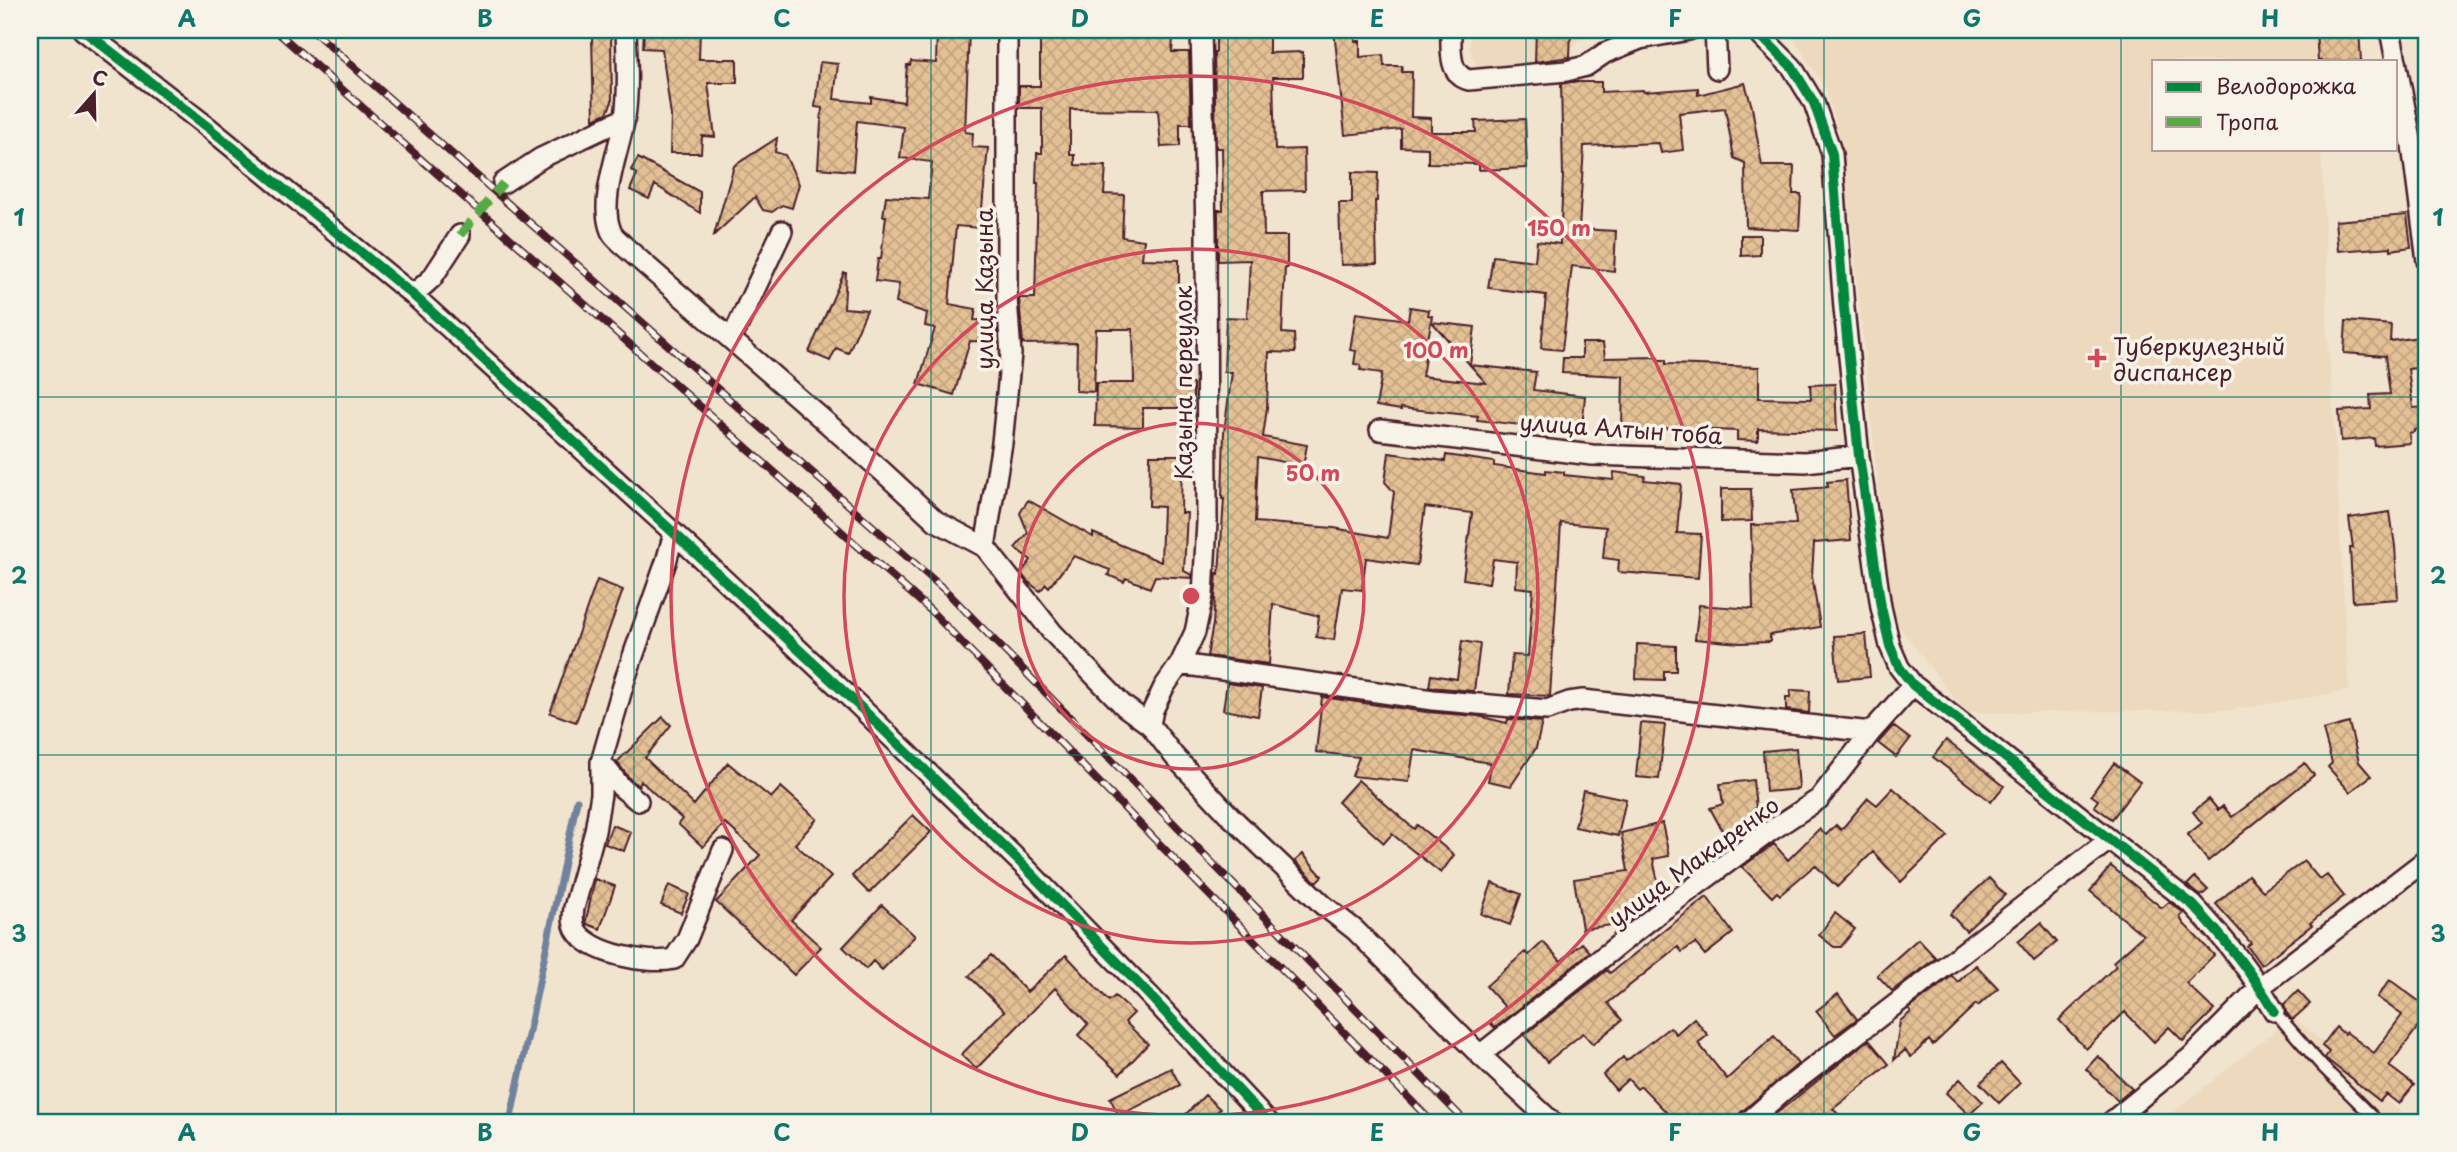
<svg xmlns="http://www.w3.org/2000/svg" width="2457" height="1152" viewBox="0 0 2457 1152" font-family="'Playpen Sans',sans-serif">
  <defs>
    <pattern id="building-cross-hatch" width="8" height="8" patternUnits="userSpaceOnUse" patternTransform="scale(1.75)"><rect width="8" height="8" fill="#e3c195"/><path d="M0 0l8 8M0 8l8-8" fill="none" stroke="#c4a581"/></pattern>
  </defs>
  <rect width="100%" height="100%" fill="#f1e4cf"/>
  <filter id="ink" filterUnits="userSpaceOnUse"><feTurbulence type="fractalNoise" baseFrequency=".0143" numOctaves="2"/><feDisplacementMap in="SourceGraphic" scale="14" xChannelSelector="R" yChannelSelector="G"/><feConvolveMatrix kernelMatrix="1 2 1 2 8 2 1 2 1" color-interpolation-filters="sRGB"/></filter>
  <g filter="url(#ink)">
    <path fill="#eddabe" d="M1470,30H1619L1576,41L1567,60L1477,68L1470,48Z
      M1793,30H2318L2319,61H2154V149H2321L2327,267V332L2332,384L2349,691L2232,710L1965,713L1891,616L1844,153L1826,90L1793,38Z
      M2293,1016L2412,1122H2161Z"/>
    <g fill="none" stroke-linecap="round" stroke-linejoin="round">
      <path stroke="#6f829c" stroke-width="7" d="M510,1122L577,800"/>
    </g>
    <path fill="url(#building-cross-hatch)" stroke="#4a1f2b" stroke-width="2" d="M644,30H700L699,59H737V83H708L715,137L702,136L701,153H670L671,116L662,49L643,48Z
      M937,30H969L965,132L973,133L972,147L988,148L980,228L956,226L949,304L976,309L974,320L996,321L998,342L970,341L954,395L918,384L935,328L925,326L927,313L896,303L899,284L875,281L878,259H881L886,216H883L886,196L928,199L932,162L900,158L904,127L857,121L853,171L818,168L822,108L815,107L820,62L838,64L834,99L871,103V97L904,102L907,65H910L911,61L936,63Z
      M1040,30H1122V36L1173,38L1172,52H1189L1191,124H1180V146L1161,147L1158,110L1070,109V155H1075V165L1106,166L1104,194L1124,195L1122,237L1144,240L1142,259L1179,260V301H1193V330L1183,329L1182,383L1193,384V408H1143V427L1095,426L1096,383H1134L1133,329H1096L1094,392L1076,391L1077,343L1023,344L1019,298H1035L1038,183H1036L1037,153H1042V108H1019V86H1040Z
      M1216,30H1258V34H1269V53L1303,52V77H1273L1275,150L1304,149L1305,190L1263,191L1264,236H1287V268H1285L1282,333L1294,334L1295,353L1269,352L1267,408L1263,437L1307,445L1303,466L1258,457L1255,522L1334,528L1388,538L1394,492L1385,482L1389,453L1445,461L1446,455L1494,462V466L1546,473V470L1564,472V475L1613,480L1614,472L1645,476L1644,480L1681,484L1677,533L1701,534L1698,578L1618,572L1619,560L1603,558L1606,527L1561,523L1550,696L1509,694L1512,655L1528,656L1533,589L1516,587L1517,562L1493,559L1489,583L1463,579L1472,513L1425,507L1417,565L1366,558L1362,590L1342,588L1334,640L1316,637L1319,616L1273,604L1269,664L1207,656L1213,624L1217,573L1219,574L1224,499H1222L1224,432L1232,372H1224L1226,317L1247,318L1250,260L1218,261V210H1223L1222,148H1216L1214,52H1216Z
      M1334,30H1355V41H1360V57L1383,55L1384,66H1402V72H1412L1411,117L1431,118V132H1476L1475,121L1525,119L1527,168L1479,170V164L1428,163V148L1401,147V129L1345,135Z
      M1536,30H1571L1570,57L1535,62Z
      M2316,30H2359L2361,61H2318Z
      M592,37H611L612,102L607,113L594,119Z
      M1571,82H1601V92L1643,90L1644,92L1698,88V95L1745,83L1752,107L1762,166H1794L1793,194H1801L1799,230L1746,227L1745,163L1734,158L1725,108L1679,113L1683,150L1661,153L1659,143L1584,146L1579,229L1616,231L1614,271L1572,266L1562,350L1541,348L1546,295L1488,288L1493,256L1535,261L1537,241L1560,244L1563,176L1561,84Z
      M777,138L775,152L785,155L799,184L792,208L782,205L772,212L763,210L755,197L714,235L734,166Z
      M638,158L700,192V213L655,185L649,199L630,190L637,174L631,170Z
      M1352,172L1378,173L1377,201H1375L1377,264L1341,265L1339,203H1352Z
      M2407,215L2411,247L2391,250V247L2338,251L2335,221Z
      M1741,235H1760V255L1741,256Z
      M844,273H846L844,308L867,310L848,353L836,348L830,361L809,352Z
      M1410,307L1429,310L1428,315L1432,316L1422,376L1486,383L1432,322L1475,327L1470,365L1536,372L1533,390L1585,396L1582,428L1530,422L1529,426L1477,420L1478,416L1401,408V410L1376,406L1382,373L1360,370L1361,365L1354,364L1356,351L1350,350L1356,313L1408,320Z
      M2346,321L2391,325L2390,341L2427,336V367L2408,369L2413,408L2427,407V428L2414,430V432L2409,433L2410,443L2375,446L2374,438L2341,441L2339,411L2371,409L2370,395L2390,394L2385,356L2344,353Z
      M1582,343H1603L1605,358L1658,357V360H1666V364L1759,367V398L1811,399L1810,385L1835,384L1837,431L1758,429V441L1737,440V431L1661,428V432L1622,431L1623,376L1562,373L1563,358H1582Z
      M1150,455H1182L1181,513H1187L1184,571L1192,575V578L1155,576L1150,588L1126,578L1124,582L1108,575L1110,570L1074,556L1049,587L1046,584L1040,591L1027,581L1021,573L1031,560L1015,548L1028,533L1020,513L1028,500L1093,537V533L1161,562L1163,507L1149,506Z
      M1846,480L1851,540L1814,543L1812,576L1820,627L1770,635V642L1740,643L1695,639L1699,605L1753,609L1751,525L1796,524L1793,490L1828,487L1827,482Z
      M1721,489H1751L1752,521L1721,522Z
      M2390,512L2395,546L2398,599L2353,602L2350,548H2353L2349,518Z
      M597,580L623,590L576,722L550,713Z
      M1866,634L1870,677L1838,680L1834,636Z
      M1462,641L1480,644L1474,691L1429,687L1431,675L1457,679Z
      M1637,644L1676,646V671H1664V680L1636,679Z
      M1227,683L1262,688L1258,716L1223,710Z
      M1791,690L1810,691L1809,713L1786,710V697H1790Z
      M1322,697L1426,712L1478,716L1507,723L1508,719L1542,722L1536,748L1511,786L1488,781L1491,766L1490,763L1414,750L1409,782L1352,776L1359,757L1316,752Z
      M663,717L671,725L645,758L694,805L728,763L771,798L781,787L817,819L795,844L831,877L791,920L821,947L794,975L716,902L760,855L725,823L703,847L678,824L682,819L641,781L639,786L630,779L617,762Z
      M1641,723L1665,725L1659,779L1636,777Z
      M2349,723L2359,762L2371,776L2350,792L2328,767L2332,763L2323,730Z
      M1893,726L1910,739L1896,757L1878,743Z
      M1946,740L2004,786L1991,802L1933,757Z
      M1796,748L1799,789L1766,792L1763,751Z
      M2114,763L2140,782L2112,819L2094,806L2098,800L2091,795Z
      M2305,763L2314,775L2208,861L2187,835L2202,823L2193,812L2209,799L2218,810L2223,806L2232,817Z
      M1358,780L1414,829L1417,825L1454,855L1441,873L1392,834L1384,843L1338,802Z
      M1753,780L1756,808L1744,821L1749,831L1730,845L1710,808L1723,804L1720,784Z
      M1893,788L1948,836L1901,882L1873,852L1837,887L1815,865L1780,895L1777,892L1772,897L1742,867L1774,844L1788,860L1819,829L1826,835L1836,825L1841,830L1868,798L1877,805Z
      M1583,790L1626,799L1618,836L1575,827Z
      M913,815L931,832L869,893L852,876Z
      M1662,823L1669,856L1653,859L1661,896L1627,923L1582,929L1574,879L1628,871L1621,833Z
      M612,825L631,832L624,851L605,844Z
      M1303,854L1322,876L1316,882L1295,861Z
      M2304,861L2320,880L2327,875L2344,896L2310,923L2312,925L2261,965L2247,946L2251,943L2216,904L2248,875L2263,891Z
      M2111,866L2162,908L2169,902L2184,913L2180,917L2183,923L2214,955L2186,983L2214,1010L2183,1041L2169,1027L2154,1042L2125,1012L2086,1049L2059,1020L2116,966L2113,962L2143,935L2090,891Z
      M2195,877L2208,890L2201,896L2187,885Z
      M1989,878L2005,895L1966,931L1950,914Z
      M595,879L615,886L600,929L587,924L586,920Z
      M1492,883L1521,894L1510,925L1481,914Z
      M669,885L689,894L681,913L661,905Z
      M1707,897L1733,933L1705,955L1695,943L1682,952L1678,947L1608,1003L1622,1020L1593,1044L1583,1033L1547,1062L1524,1035L1607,970L1610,973Z
      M882,905L915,936L882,970L873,961L866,969L843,947Z
      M1835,913L1855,929L1841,947H1834L1819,935Z
      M2041,923L2057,942L2034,961L2018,942Z
      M1918,939L1936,958L1892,991L1877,975Z
      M1543,942L1561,961L1582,943L1590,952L1495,1028L1489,1022L1505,1007L1486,986L1525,952L1529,955Z
      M991,955L1027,992L1066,955L1109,1001L1115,996L1134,1013L1125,1022L1148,1044L1120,1074L1078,1035L1088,1024L1055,988L976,1069L961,1055L1004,1011L969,976Z
      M1976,965L1998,988L1978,1006L1976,1004L1933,1045L1929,1040L1911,1057L1905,1050L1894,1060L1900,1021L1911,1012L1909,1009L1952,976L1958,982Z
      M2390,980L2427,1007V1015L2389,1066L2414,1085L2399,1104L2386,1094L2380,1101L2325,1058L2329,1052L2322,1046L2336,1027L2344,1034L2346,1032L2374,1053L2402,1015L2377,997Z
      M2298,991L2310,1004L2292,1020L2286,1012L2284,1004Z
      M1838,994L1857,1019L1835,1035L1816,1011Z
      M1694,1018L1708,1035L1698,1043L1727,1079L1774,1036L1798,1064L1740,1113L1736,1122H1676L1641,1086L1637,1089L1628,1079L1616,1090L1603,1075L1623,1057L1626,1061L1670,1027L1676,1034Z
      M1869,1040L1889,1064L1833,1109L1838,1114L1828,1122H1779L1773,1116Z
      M2098,1056L2132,1089L2118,1101L2086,1069Z
      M2001,1063L2020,1083L1999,1103L1980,1083Z
      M1171,1068L1180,1085L1119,1116L1110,1098Z
      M1960,1079L1983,1102L1969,1115L1946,1093Z
      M1205,1095L1220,1109L1206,1122H1178Z"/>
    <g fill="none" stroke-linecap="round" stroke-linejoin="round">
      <g stroke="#4a1f2b" stroke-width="15">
        <path id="lane" d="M2274,1011L2322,1066L2378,1122"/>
      </g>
      <g stroke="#4a1f2b" stroke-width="24">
        <path id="street" d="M83,30L209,128L413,295L674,533L857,704L1025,867L1150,996L1268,1122
          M626,30C627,59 629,89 625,117C620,148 598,201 611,231C613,237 621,242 625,247L882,471L936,521L985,547L1052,632L1124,706L1150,725L1174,756L1230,816L1323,905L1355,930L1480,1055L1552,1122
          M1451,30C1451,48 1448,75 1469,80L1566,71L1586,66L1605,53L1640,39L1689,30
          M1715,30L1717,69
          M1755,30L1792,67L1814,103L1832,154L1844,308L1859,456L1881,607L1890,646L1899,667L1913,685L2193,905C2224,938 2251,971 2274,1011
          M2390,30L2396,61
          M2396,61L2412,145L2427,261
          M503,183L541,158L625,118
          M413,295L432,278L460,235
          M732,338L782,231
          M1380,430L1592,455L1805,462L1859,456
          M674,533L666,562L625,679L601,762V794L595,831L574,908C573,915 572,923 576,930C590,954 649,965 674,959L687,939L723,850
          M985,547L1002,443L1011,354L1007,298V30
          M1180,664L1433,700L1547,710L1569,702L1583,700L1871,732
          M1150,725L1153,710L1164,687L1180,664L1195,632L1203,595L1207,522L1206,231L1201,30
          M601,762L621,787L638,801
          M1480,1055L1656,915L1769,832L1819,799L1871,732L1913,685
          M1748,1122L1783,1091L2109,840
          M2111,1122L2192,1056L2260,987L2427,859"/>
      </g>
      <use href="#lane" stroke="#f7f3e8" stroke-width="10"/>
      <use href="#street" stroke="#f7f3e8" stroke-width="19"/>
      <g stroke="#4a1f2b" stroke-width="8">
        <path id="rail" d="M275,30L930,610L1432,1122
          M312,30L947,592L1466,1122"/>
      </g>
      <use href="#rail" stroke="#f7f3e8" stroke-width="5" stroke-dasharray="16" stroke-linecap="butt"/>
      <path stroke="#57aa44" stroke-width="9" stroke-dasharray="18 9" stroke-linecap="butt" d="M460,235L503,183"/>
      <g stroke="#f7f3e8" stroke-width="15">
        <path id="cycleway" d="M83,30L209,128L413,295L674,533L857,704L1025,867L1150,996L1268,1122
          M1755,30L1792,67L1814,103L1832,154L1844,308L1859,456L1881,607L1890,646L1899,667L1913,685L2193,905C2224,938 2251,971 2274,1011"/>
      </g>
      <use href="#cycleway" stroke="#00873e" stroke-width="10"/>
    </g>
  </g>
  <path fill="none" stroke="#0f766e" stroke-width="2" stroke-opacity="0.55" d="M336,30V1122M634,30V1122M931,30V1122M1228,30V1122M1526,30V1122M1824,30V1122M2121,30V1122M30,397H2427M30,755H2427"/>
  <g fill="none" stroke="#d1495b" stroke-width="3.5">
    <circle cx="1191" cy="596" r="173"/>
    <circle cx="1191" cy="596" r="347"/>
    <circle cx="1191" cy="596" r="520"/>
  </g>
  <path fill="#d1495b" stroke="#f7f3e8" stroke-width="2.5" d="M2093.5 347.5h7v7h7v7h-7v7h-7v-7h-7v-7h7z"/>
  <g text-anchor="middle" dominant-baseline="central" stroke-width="7" stroke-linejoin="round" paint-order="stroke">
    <g font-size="23" fill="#4a1f2b" stroke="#f7f3e8">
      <text transform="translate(983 289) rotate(-90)">улица Казына</text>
      <text transform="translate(1182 383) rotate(-90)">Казына переулок</text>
      <text transform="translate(1621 428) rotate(4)">улица Алтын тоба</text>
      <text transform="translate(1693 861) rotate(-36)">улица Макаренко</text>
    </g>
    <g font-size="23" fill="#4a1f2b" stroke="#f7f3e8" text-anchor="start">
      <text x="2113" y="345">Туберкулезный<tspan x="2113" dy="26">диспансер</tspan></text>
    </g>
  </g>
  <circle cx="1191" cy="596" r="10" fill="#d1495b" stroke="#f7f3e8" stroke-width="3.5"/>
  <g font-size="21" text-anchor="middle" font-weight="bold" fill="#d1495b" stroke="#f7f3e8" stroke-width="7" stroke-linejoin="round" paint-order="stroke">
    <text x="1559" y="236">150 m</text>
    <text x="1436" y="358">100 m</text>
    <text x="1313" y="481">50 m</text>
  </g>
  <rect width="2457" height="1152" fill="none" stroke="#f7f3e8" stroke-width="77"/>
  <rect x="2152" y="60" width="245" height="91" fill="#f7f3e8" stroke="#b29e9c" stroke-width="2"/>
  <rect x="2166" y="82" width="35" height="10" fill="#00873e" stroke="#b29e9c" stroke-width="2"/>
  <text x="2216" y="94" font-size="21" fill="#4a1f2b">Велодорожка</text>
  <rect x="2166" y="117" width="35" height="10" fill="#57aa44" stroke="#b29e9c" stroke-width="2"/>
  <text x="2216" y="130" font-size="21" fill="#4a1f2b">Тропа</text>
  <g transform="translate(94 94) rotate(20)" stroke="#f7f3e8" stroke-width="5" paint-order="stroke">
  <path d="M0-5L12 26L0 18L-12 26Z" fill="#4a1f2b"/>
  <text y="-10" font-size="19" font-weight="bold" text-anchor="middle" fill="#4a1f2b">С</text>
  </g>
  <rect x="38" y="38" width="2380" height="1076" fill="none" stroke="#0f766e" stroke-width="2.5"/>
  <g font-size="23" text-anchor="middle" font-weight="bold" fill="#0f766e">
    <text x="187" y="27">A</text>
    <text x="485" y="27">B</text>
    <text x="782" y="27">C</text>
    <text x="1080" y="27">D</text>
    <text x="1377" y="27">E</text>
    <text x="1675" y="27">F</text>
    <text x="1972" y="27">G</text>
    <text x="2270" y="27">H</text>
    <text x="19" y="226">1</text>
    <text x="2438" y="226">1</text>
    <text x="19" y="584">2</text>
    <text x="2438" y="584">2</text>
    <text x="19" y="942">3</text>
    <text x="2438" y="942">3</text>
    <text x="187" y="1141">A</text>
    <text x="485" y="1141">B</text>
    <text x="782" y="1141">C</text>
    <text x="1080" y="1141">D</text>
    <text x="1377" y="1141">E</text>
    <text x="1675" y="1141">F</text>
    <text x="1972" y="1141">G</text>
    <text x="2270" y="1141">H</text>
  </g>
</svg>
